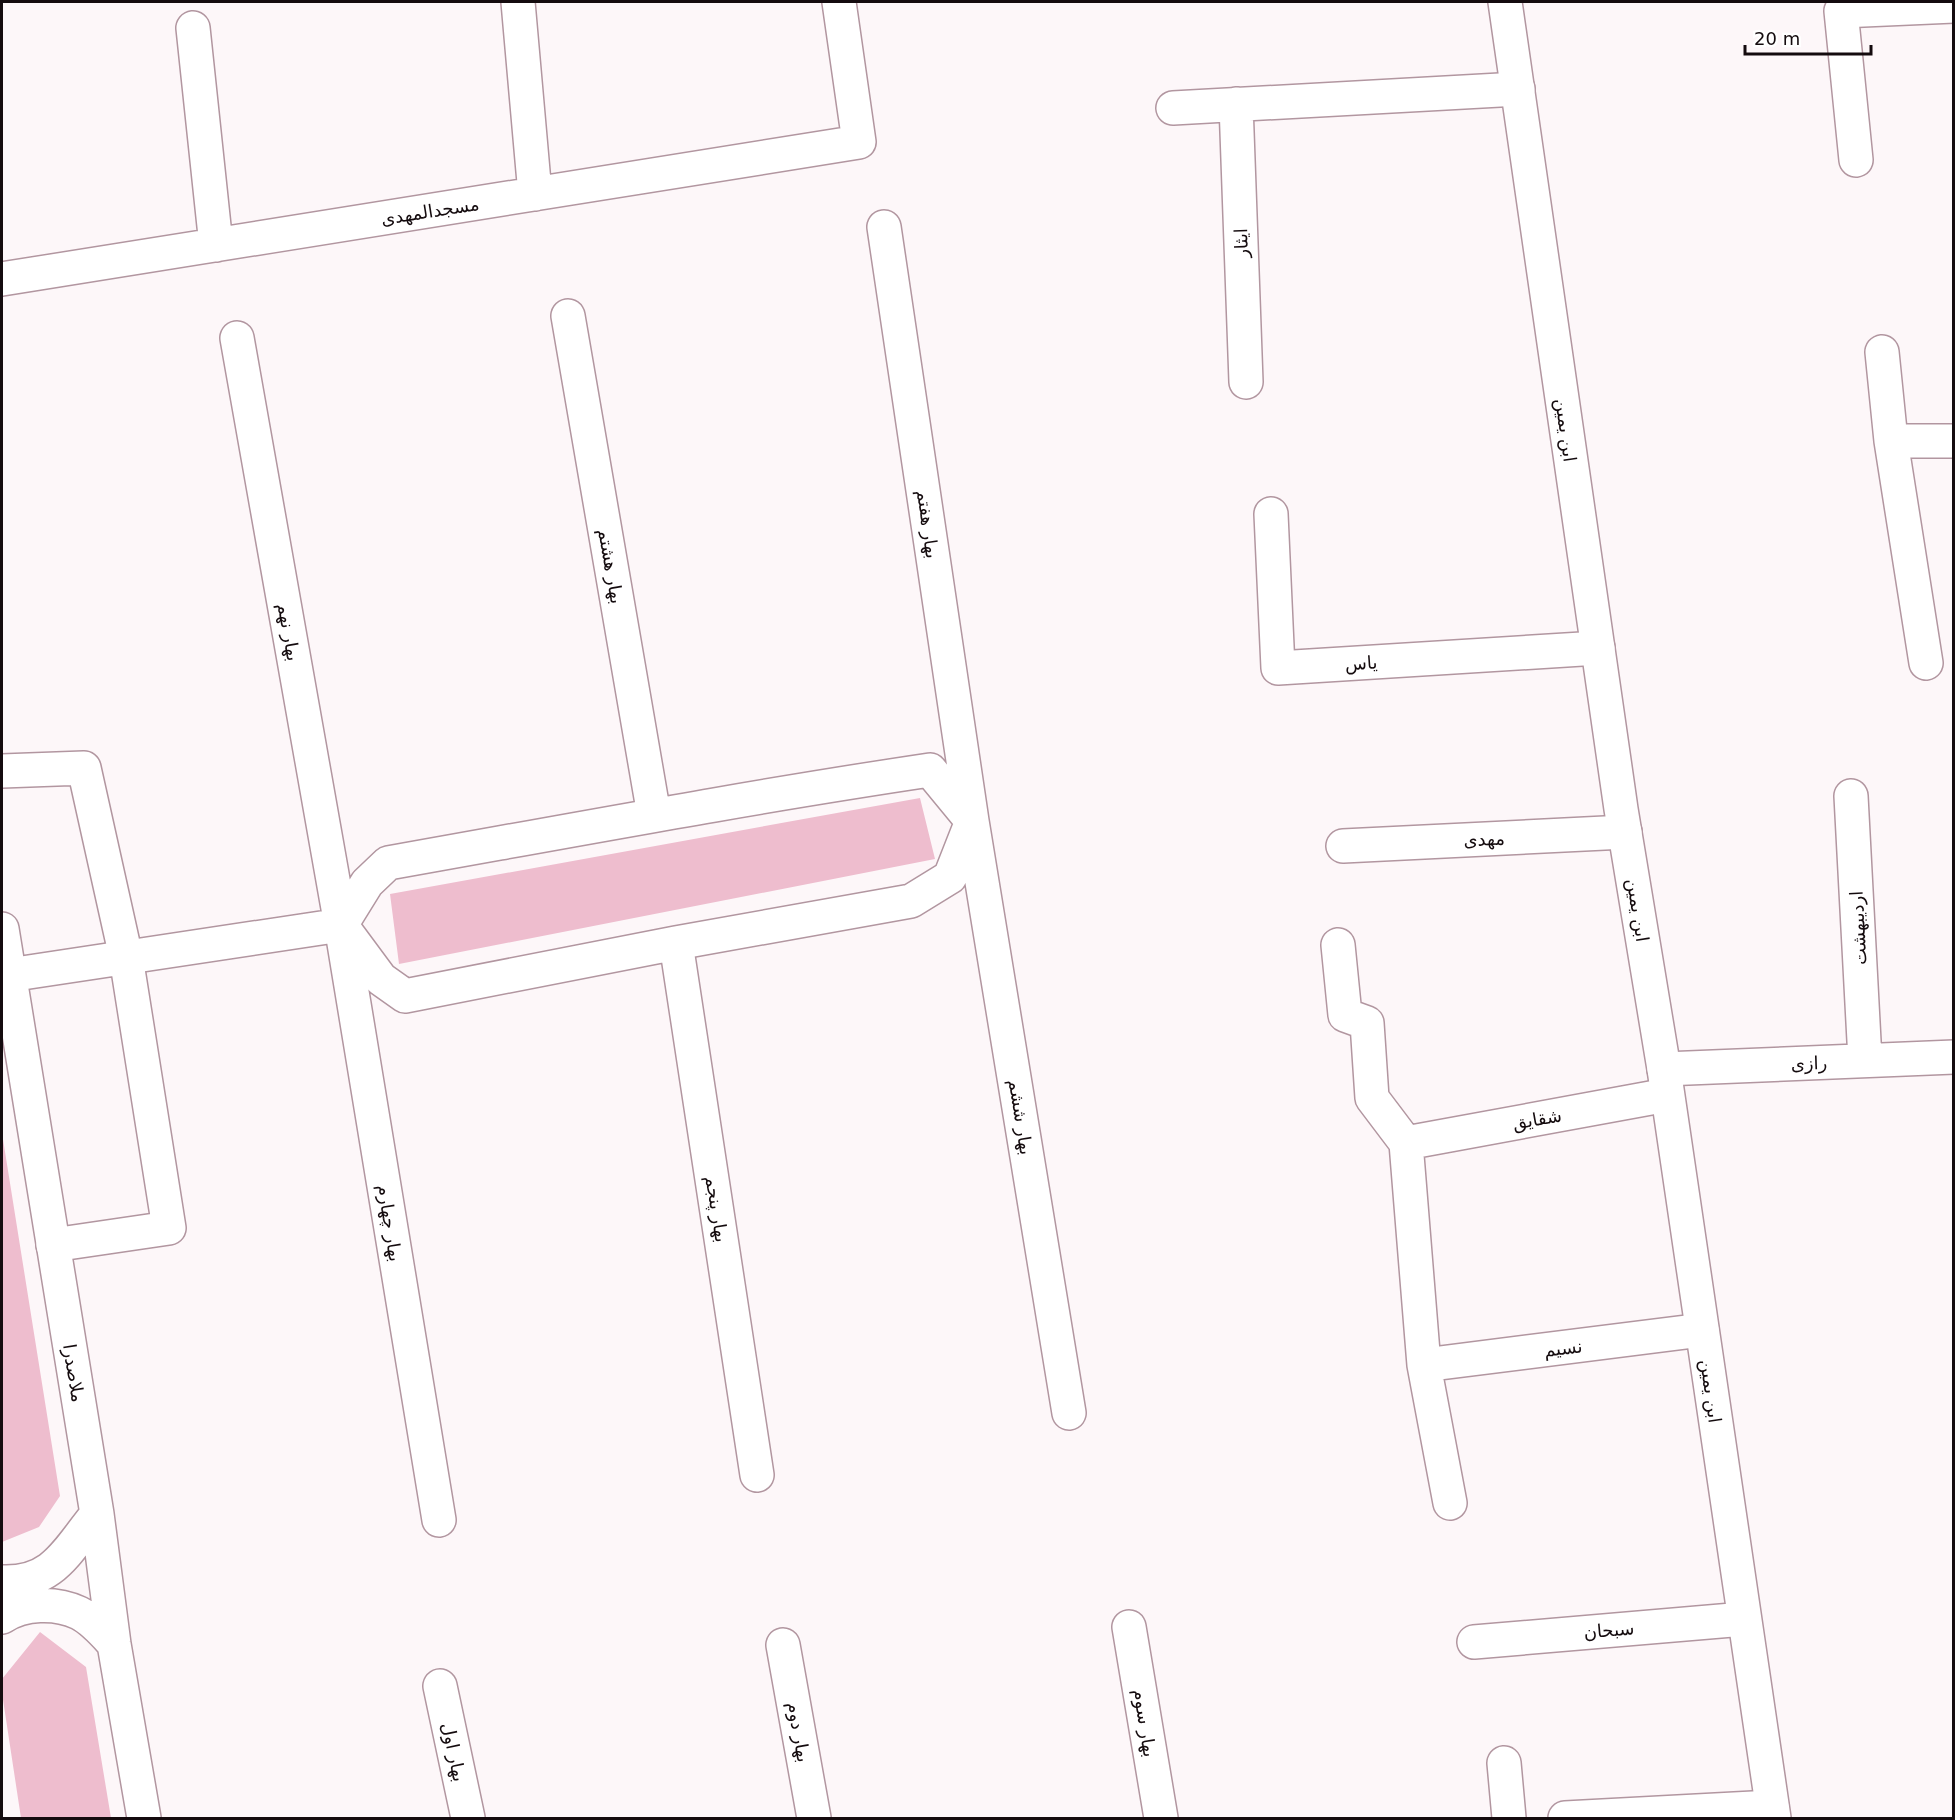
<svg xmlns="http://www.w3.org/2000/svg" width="1955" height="1820" viewBox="0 0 1955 1820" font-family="'DejaVu Sans','Noto Naskh Arabic',sans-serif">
  <rect width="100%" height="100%" fill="#fdf7f9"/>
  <path fill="#eebdce" d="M920,798L935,859L399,964L390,894Z
    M2,1133L60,1496L39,1527L2,1542Z
    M40,1632L86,1667L111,1818H21L2,1693V1679Z"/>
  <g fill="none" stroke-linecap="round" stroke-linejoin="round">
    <g stroke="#b296a0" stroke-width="36">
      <path id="street" d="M518,2L535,194
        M193,28L216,245
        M1236,104L1246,382
        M1173,108L1518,89
        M1856,160L1841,11L1954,6
        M884,227L972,821L1069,1413
        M2,279L859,142L839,2
        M568,316L654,815
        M237,338L341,925L439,1520
        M1882,352L1891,441L1926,663
        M1891,441H1954
        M1271,514L1278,668L1598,648
        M2,771L84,768L126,957L169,1228L53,1245
        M1851,796L1865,1060
        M1343,846L1625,832
        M344,929L381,979L405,996L676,943L911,901L950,877L972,821
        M676,943L757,1475
        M1338,945L1345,1015L1367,1023L1372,1098L1406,1143L1424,1365L1450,1503
        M9,975L341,925L367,883L388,863C568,831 749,797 930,770L972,821
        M1664,1069L1954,1057
        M1406,1143L1667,1095
        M1424,1365L1702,1330
        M1129,1627L1161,1818
        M1474,1642L1744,1619
        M783,1645L814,1818
        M440,1686L468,1818
        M1504,1763L1509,1818
        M1565,1818L1772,1807"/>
    </g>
    <g stroke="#b296a0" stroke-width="36">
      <path id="secondary" d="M1505,2L1621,809L1664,1069L1774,1818
        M2,929L97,1514L114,1644L144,1818
        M2,1582C54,1584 67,1550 97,1514
        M2,1617C24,1603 55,1602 79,1613C93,1620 104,1633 114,1644"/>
    </g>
    <use href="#street" stroke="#fff" stroke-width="33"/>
    <use href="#secondary" stroke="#fff" stroke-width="33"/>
  </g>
  <g text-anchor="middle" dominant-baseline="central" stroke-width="6" stroke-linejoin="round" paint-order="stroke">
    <g font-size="18" fill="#140b0e" stroke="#fff">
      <text transform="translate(430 211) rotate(-9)">مسجدالمهدی</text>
      <text transform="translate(1241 243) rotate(-92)">ایثار</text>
      <text transform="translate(1566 430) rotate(82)">ابن یمین</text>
      <text transform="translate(928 524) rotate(82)">بهار هفتم</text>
      <text transform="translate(611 566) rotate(80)">بهار هشتم</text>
      <text transform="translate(289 632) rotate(80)">بهار نهم</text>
      <text transform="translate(1361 663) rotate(-4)">یاس</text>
      <text transform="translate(1484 839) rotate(-3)">مهدی</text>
      <text transform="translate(1638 910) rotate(81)">ابن یمین</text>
      <text transform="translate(1858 928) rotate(-93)">اردیبهشت</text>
      <text transform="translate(1809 1063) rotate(-2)">رازی</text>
      <text transform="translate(1021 1117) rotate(81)">بهار ششم</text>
      <text transform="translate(1537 1119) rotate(-10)">شقایق</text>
      <text transform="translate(717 1209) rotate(81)">بهار پنجم</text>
      <text transform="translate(390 1223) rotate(81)">بهار چهارم</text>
      <text transform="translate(1563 1348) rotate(-7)">نسیم</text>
      <text transform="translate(74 1373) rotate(81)">ملاصدرا</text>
      <text transform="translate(1711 1391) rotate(82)">ابن یمین</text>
      <text transform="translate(1609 1630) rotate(-5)">سبحان</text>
      <text transform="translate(1145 1723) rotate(81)">بهار سوم</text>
      <text transform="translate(799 1732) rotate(80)">بهار دوم</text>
      <text transform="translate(454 1752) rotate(78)">بهار اول</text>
    </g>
  </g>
  <rect width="1955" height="1820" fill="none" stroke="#140b0e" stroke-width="6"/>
  <path d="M1745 45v9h126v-9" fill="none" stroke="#140b0e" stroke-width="3"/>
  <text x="1754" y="45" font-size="18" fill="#140b0e" stroke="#ffffff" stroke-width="4.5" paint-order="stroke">20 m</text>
</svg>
